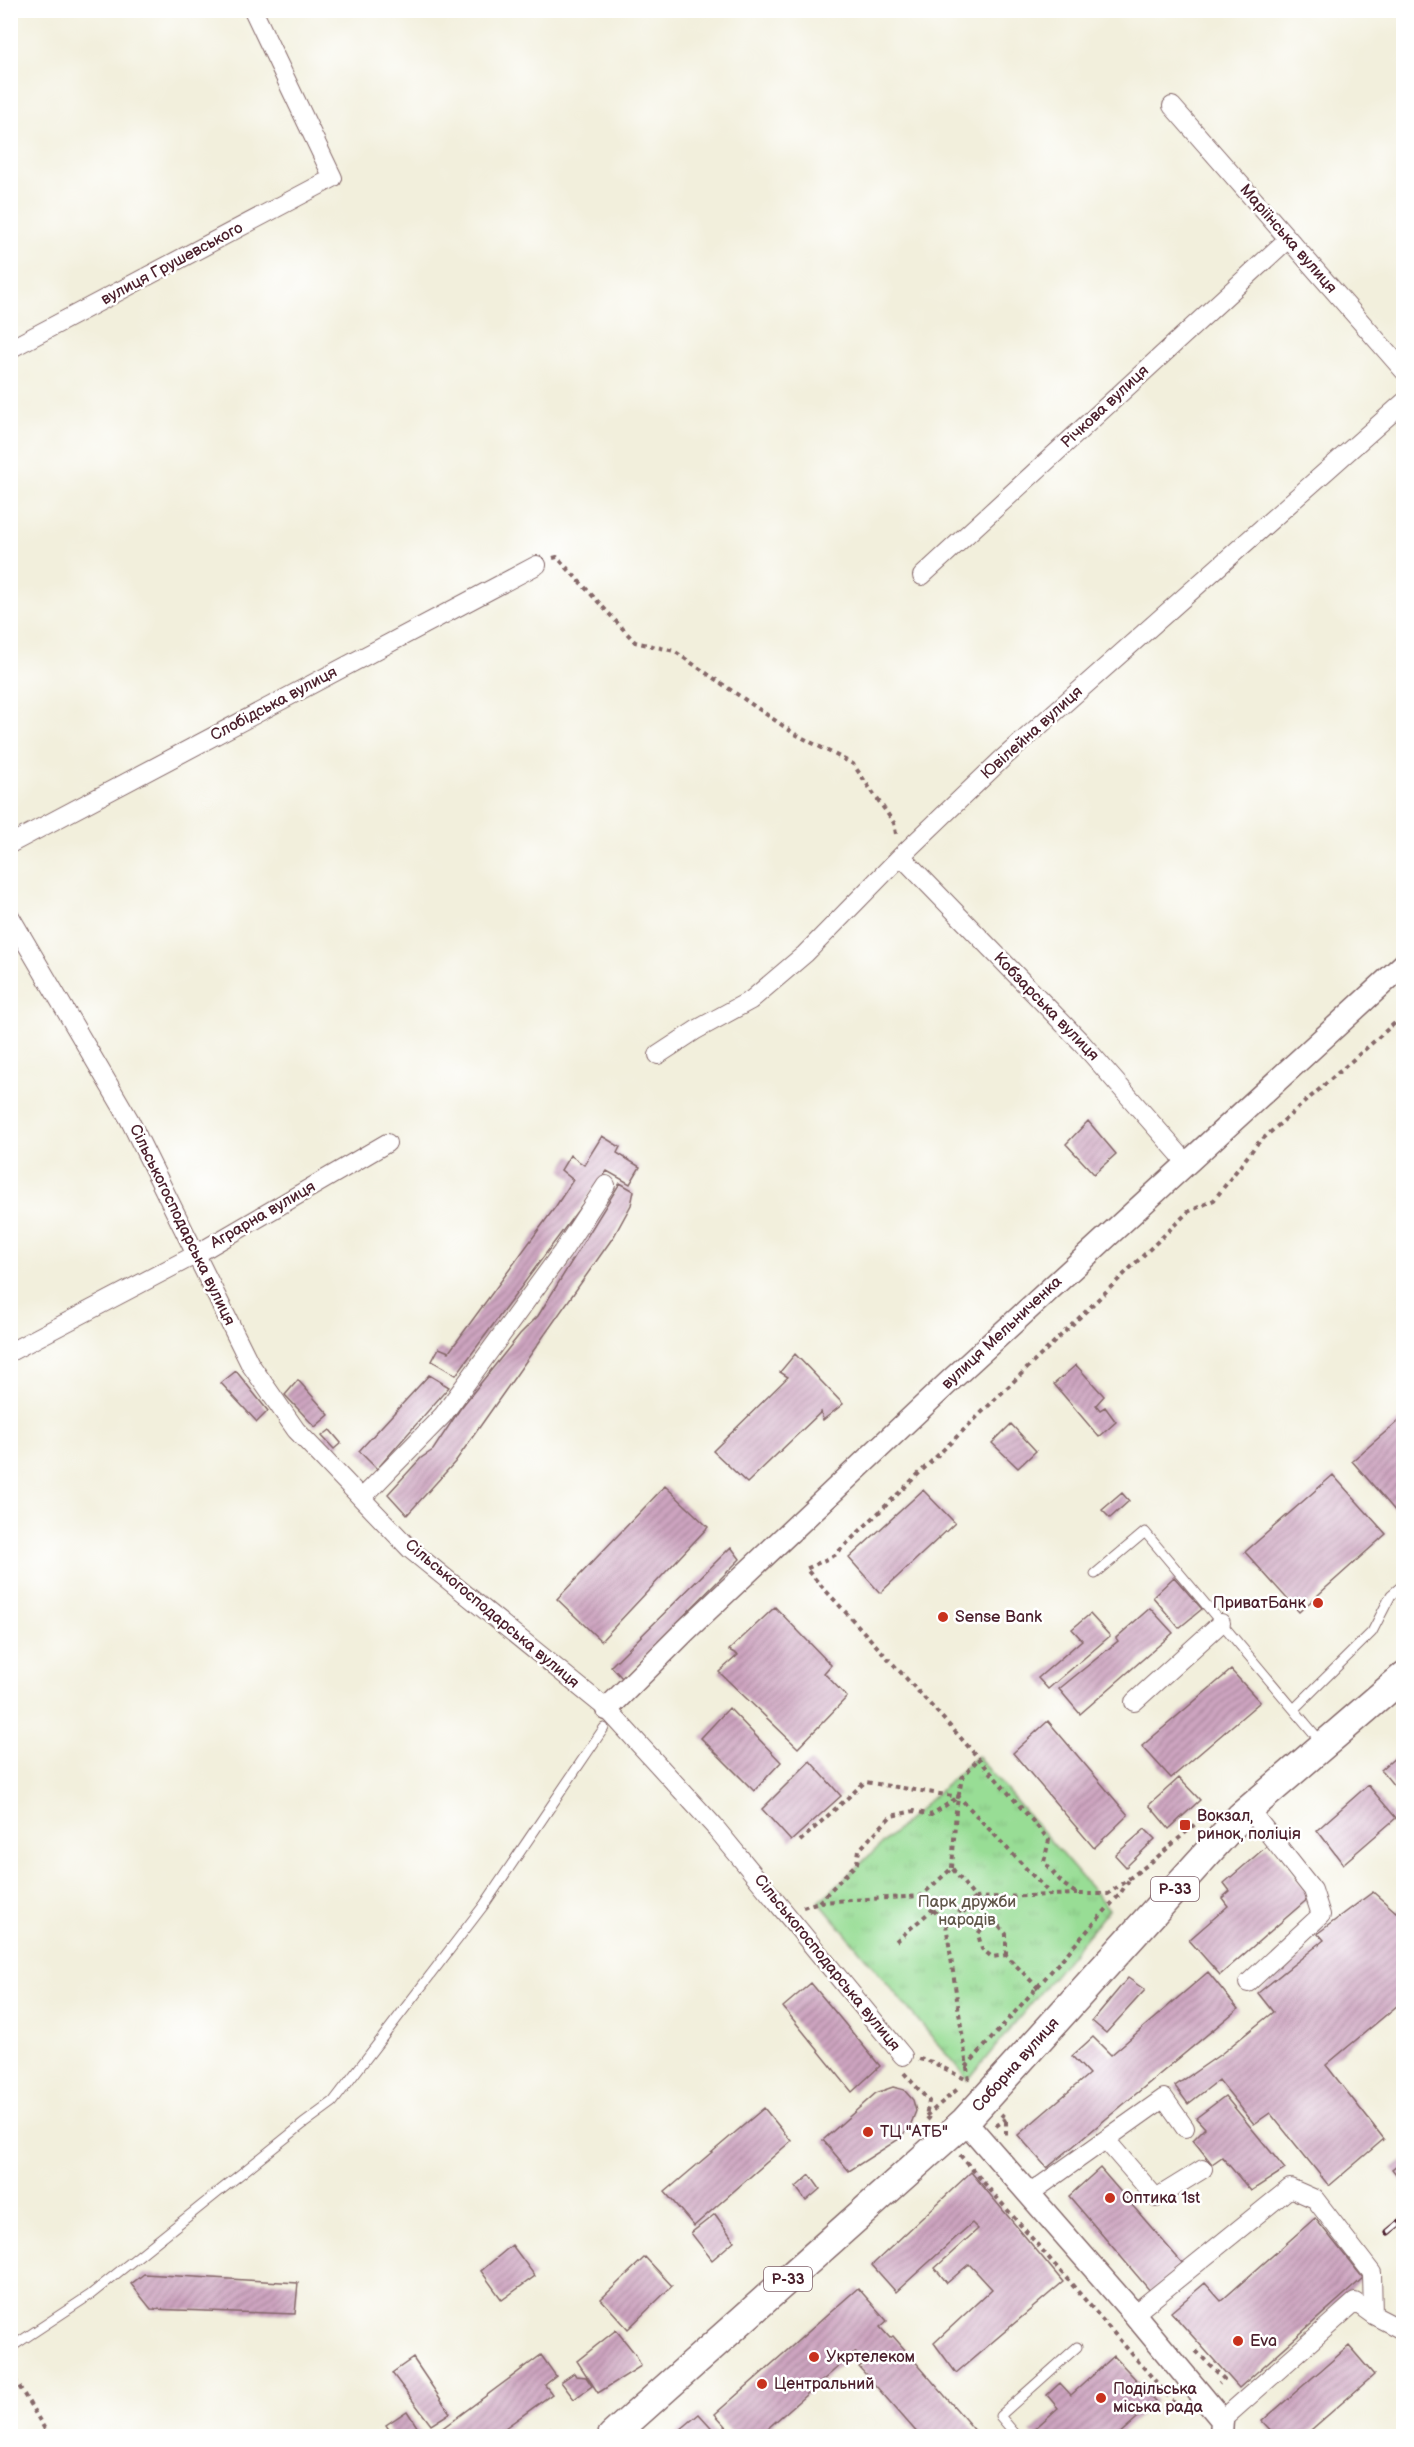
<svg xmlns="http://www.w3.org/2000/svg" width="1414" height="2447" viewBox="0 0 1414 2447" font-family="'Balsamiq Sans',sans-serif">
  <defs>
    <pattern id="grass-tufts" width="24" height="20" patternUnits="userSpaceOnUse" patternTransform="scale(1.5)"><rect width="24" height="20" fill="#98dd95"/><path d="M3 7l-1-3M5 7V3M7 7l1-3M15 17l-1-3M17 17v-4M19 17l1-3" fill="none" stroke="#84bd81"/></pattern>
    <pattern id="building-hatch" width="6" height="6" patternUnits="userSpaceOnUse" patternTransform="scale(1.5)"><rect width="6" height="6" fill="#cda4c0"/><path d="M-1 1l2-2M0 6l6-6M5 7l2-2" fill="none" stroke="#a8859c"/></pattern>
  </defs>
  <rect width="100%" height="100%" fill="#fff"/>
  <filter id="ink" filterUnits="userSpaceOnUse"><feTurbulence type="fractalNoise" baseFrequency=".0167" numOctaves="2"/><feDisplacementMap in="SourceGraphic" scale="12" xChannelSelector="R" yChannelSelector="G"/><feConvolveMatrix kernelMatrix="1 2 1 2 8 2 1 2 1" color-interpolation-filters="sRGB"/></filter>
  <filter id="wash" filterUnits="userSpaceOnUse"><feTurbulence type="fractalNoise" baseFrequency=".008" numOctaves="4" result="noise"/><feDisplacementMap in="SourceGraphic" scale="24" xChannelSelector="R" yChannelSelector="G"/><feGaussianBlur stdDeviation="1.35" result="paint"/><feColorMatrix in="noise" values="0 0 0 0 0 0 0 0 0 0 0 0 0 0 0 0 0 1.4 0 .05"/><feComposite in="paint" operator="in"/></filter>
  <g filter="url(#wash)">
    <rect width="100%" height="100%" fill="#f2efdc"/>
    <path fill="url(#grass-tufts)" stroke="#717e60" stroke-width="1.5" d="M977,1756L1109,1909L968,2080L819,1902Z"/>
    <g id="blocks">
      <path fill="url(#building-hatch)" d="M1088,1121L1116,1154L1094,1174L1066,1144Z
        M602,1136L620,1147L617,1153L640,1167L630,1184L607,1171L456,1375L432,1361L439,1348L449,1352L556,1206L573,1180L561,1170L570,1155L584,1165Z
        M620,1183L634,1191L631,1205L614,1236L455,1462L407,1515L388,1494L421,1458L433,1450L460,1409L520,1334L538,1316Z
        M795,1354L843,1404L823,1420L821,1412L747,1483L713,1451L788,1377L780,1372Z
        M1076,1365L1104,1396L1096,1405L1100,1410L1105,1407L1116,1422L1099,1437L1054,1384Z
        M236,1371L268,1411L257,1422L221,1383Z
        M429,1375L449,1387L377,1469L359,1451Z
        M298,1380L329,1415L315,1427L285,1395Z
        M1404,1416V1521L1352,1461Z
        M1011,1424L1036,1451L1018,1468L992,1443Z
        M330,1430L341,1443L334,1449L322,1436Z
        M1333,1475L1386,1534L1299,1612L1245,1552Z
        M665,1486L708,1527L601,1641L557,1599Z
        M923,1490L955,1523L880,1593L849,1558Z
        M1122,1493L1129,1501L1110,1518L1102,1510Z
        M731,1547L740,1559L622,1678L611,1666Z
        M1174,1577L1202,1609L1179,1628L1153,1597Z
        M775,1607L831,1665L824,1673L847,1697L798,1748L719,1672L738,1655L729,1650Z
        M1150,1608L1173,1633L1080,1714L1059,1689L1118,1641L1116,1638Z
        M1090,1614L1110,1636L1048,1689L1038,1678L1082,1640L1072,1629Z
        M1231,1670L1260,1702L1171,1778L1142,1746Z
        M729,1708L781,1762L754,1791L701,1738Z
        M1048,1721L1128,1815L1094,1848L1013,1753Z
        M1404,1750V1798L1381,1770Z
        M810,1761L841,1796L791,1841L762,1809Z
        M1179,1778L1200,1800L1169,1829L1149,1805Z
        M1368,1785L1396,1818L1343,1864L1317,1830Z
        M1145,1829L1155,1839L1126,1867L1115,1855Z
        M1267,1846L1310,1897L1220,1975L1189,1940L1228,1906L1222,1898L1230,1891L1224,1883Z
        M1373,1892L1396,1912L1404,1906V2000L1326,2065L1384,2139L1329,2186L1270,2113L1254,2124L1219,2080L1188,2104L1175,2086L1221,2054L1273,2012L1258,1993L1324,1940L1318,1933Z
        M1208,1972L1238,2009L1047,2168L1018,2135L1089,2074L1072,2056L1093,2037L1111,2055Z
        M1128,1978L1145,1990L1106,2033L1092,2021Z
        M811,1983L880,2066L852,2092L783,2007Z
        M893,2087L904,2090L913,2100L916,2111L910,2126L899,2139L849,2171L823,2140L876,2093Z
        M1225,2096L1285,2169L1251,2191L1222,2157L1212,2164L1193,2140L1205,2128L1196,2118Z
        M764,2108L791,2141L694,2226L665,2192Z
        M1404,2160V2184L1392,2169Z
        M1100,2168L1183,2264L1151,2292L1069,2196Z
        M971,2172L1063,2282L956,2373L934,2343L992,2289L969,2264L947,2283L935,2268L978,2229L972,2223L896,2292L872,2265Z
        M810,2175L820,2189L806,2201L796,2187Z
        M715,2214L734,2241L712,2260L691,2233Z
        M1315,2218L1363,2278L1239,2388L1171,2312L1205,2283L1221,2301Z
        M512,2245L535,2276L502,2300L481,2271Z
        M645,2257L672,2286L628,2329L601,2299Z
        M144,2274L298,2283L295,2314L151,2309L131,2284Z
        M858,2288L887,2321L880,2327L890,2338L893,2336L978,2434L975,2436H920L859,2367L865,2363L855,2352L759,2436H735L715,2414Z
        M616,2330L636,2355L641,2366L598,2393L577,2361Z
        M1349,2346L1374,2375L1304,2436H1276L1262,2421Z
        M541,2355L556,2376L545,2385L552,2394L494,2436H481L478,2433L473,2436H444L440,2430Z
        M1114,2356L1156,2401L1117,2436H1034L1030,2433L1058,2408L1047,2395L1060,2383L1071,2395Z
        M413,2358L450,2413L431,2425L392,2373Z
        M574,2373L576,2376L586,2377L592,2386L574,2399L561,2382Z
        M407,2411L423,2436H393L386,2425Z
        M699,2414L719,2436H673Z"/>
    </g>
  </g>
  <g filter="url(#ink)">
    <use href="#blocks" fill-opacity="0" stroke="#856869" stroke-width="1.5"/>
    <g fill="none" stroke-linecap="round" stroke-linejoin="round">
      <g stroke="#856869" stroke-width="11">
        <path id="service" d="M1095,1574L1145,1532L1322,1743
          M1294,1709L1372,1632L1391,1595L1404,1584
          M10,2348L90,2295L303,2124L333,2102L484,1905L604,1728
          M1017,2436L1000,2416L1077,2347"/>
      </g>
      <g stroke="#856869" stroke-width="20">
        <path id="minor" d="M1172,106L1404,371
          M10,349L333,178L253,10
          M922,576L1288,239
          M10,844L537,565
          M901,856L1081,1042L1186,1162
          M10,916L129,1119L250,1364L296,1430L411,1550L607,1709L714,1826L903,2056
          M658,1055L696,1030L751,1000L805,954L901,856L1001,760L1404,402
          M10,1352L195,1255L387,1143
          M362,1498L443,1415L562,1252L606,1185
          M1134,1702L1221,1623
          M1248,1983L1321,1915L1313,1890L1249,1809
          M1106,2140L1156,2198L1203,2169
          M1029,2194L1164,2098L1185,2128
          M1134,2314L1290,2188L1315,2199L1372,2273L1373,2315
          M1222,2420L1355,2302L1373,2315L1404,2331"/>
      </g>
      <g stroke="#856869" stroke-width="25">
        <path id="tertiary" d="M607,1709L685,1631L950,1381L1404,964
          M965,2121L1134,2314L1222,2420L1221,2436"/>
      </g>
      <g stroke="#856869" stroke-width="31">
        <path id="primary" d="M612,2436L965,2121L1241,1816L1404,1676"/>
      </g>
      <path stroke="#856869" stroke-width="4" stroke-dasharray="4.5 4.5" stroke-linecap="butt" d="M553,558L557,557L635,642L674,651L795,734L853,764L894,823L896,834
        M1208,1813L1154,1860L1108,1894H1077L1063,1884L1044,1862L1049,1840L960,1737L806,1569L835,1555L1188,1212L1214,1200L1257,1144L1404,1015
        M800,1841L865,1782L959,1797L1051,1895
        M952,1868L956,1810L962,1778L979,1758
        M975,1898L1077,1894
        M819,1902L857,1863L859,1850L891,1816L914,1811L931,1815L958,1797
        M803,1907L819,1902L921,1896L952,1868L975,1898L946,1924L921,1896
        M963,1909L981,1930
        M946,1924L969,2081
        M896,1941L933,1909
        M1006,1955V1934L997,1923L985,1924L978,1934L982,1949L992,1957L1006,1955L1038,1988
        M919,2059L932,2062L967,2080
        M966,2067L1120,1894L1129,1880
        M904,2073L929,2101L926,2116L930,2120
        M1001,2114L1006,2119V2135
        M926,2116L960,2087
        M996,2126L1006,2119
        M960,2155L1182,2412L1187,2408
        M1196,2351L1224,2379L1219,2383
        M10,2371L49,2436
        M540,2436L552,2429L558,2436"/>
      <use href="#service" stroke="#fff" stroke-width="9"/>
      <use href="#minor" stroke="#fff" stroke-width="18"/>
      <use href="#tertiary" stroke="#fff" stroke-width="22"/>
      <use href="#primary" stroke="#fff" stroke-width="28"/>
      <g stroke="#4a1f2b" stroke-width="7">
        <path id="rail" d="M1388,2232L1404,2219"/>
      </g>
      <use href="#rail" stroke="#fff" stroke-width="4.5" stroke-dasharray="14" stroke-linecap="butt"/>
    </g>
  </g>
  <g fill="#c8321e" stroke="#fff" stroke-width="2">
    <circle cx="1318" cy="1603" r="6"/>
    <circle cx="943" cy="1617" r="6"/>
    <rect x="1179" y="1819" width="12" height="12" rx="3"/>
    <circle cx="868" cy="2132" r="6"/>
    <circle cx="1110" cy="2198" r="6"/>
    <circle cx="1238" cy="2341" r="6"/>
    <circle cx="814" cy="2357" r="6"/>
    <circle cx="762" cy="2384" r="6"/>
    <circle cx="1101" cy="2398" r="6"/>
  </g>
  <g text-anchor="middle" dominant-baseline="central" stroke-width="5" stroke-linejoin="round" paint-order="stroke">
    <g fill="#fff" stroke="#80626b" stroke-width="1.5">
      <rect x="1151" y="1877" width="48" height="24" rx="4.5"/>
      <rect x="764" y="2267" width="48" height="24" rx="4.5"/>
    </g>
    <g font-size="15" font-weight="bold" fill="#4a1f2b">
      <text x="1175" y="1889">Р-33</text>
      <text x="788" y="2279">Р-33</text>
    </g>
    <g font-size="16" fill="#4a1f2b" stroke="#fff">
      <text transform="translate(1288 239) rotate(49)">Маріїнська вулиця</text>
      <text transform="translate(172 264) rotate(-28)">вулиця Грушевського</text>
      <text transform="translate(1105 407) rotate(-43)">Річкова вулиця</text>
      <text transform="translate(274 704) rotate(-28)">Слобідська вулиця</text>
      <text transform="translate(1032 733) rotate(-42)">Ювілейна вулиця</text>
      <text transform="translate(1046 1007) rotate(46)">Кобзарська вулиця</text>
      <text transform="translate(263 1215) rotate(-30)">Аграрна вулиця</text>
      <text transform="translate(182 1225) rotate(64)">Сільськогосподарська вулиця</text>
      <text transform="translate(1002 1333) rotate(-43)">вулиця Мельниченка</text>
      <text transform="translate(492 1614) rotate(40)">Сільськогосподарська вулиця</text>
      <text transform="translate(827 1963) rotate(51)">Сільськогосподарська вулиця</text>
      <text transform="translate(1016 2065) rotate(-48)">Соборна вулиця</text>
    </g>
    <g font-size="16" fill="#4a1f2b" stroke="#fff" text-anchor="start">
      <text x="1306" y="1603" text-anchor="end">ПриватБанк</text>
      <text x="955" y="1617">Sense Bank</text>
      <text x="1197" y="1816">Вокзал,<tspan x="1197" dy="18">ринок, поліція</tspan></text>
      <text x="880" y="2132">ТЦ "АТБ"</text>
      <text x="1122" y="2198">Оптика 1st</text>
      <text x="1250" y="2341">Eva</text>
      <text x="826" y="2357">Укртелеком</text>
      <text x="774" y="2384">Центральний</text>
      <text x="1113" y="2389">Подільська<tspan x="1113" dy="18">міська рада</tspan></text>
    </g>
    <g font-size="16" fill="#61584b" stroke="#fff">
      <text x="967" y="1902">Парк дружби<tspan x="967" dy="18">народів</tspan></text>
    </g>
  </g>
  <rect width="1414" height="2447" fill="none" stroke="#fff" stroke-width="36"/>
</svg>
